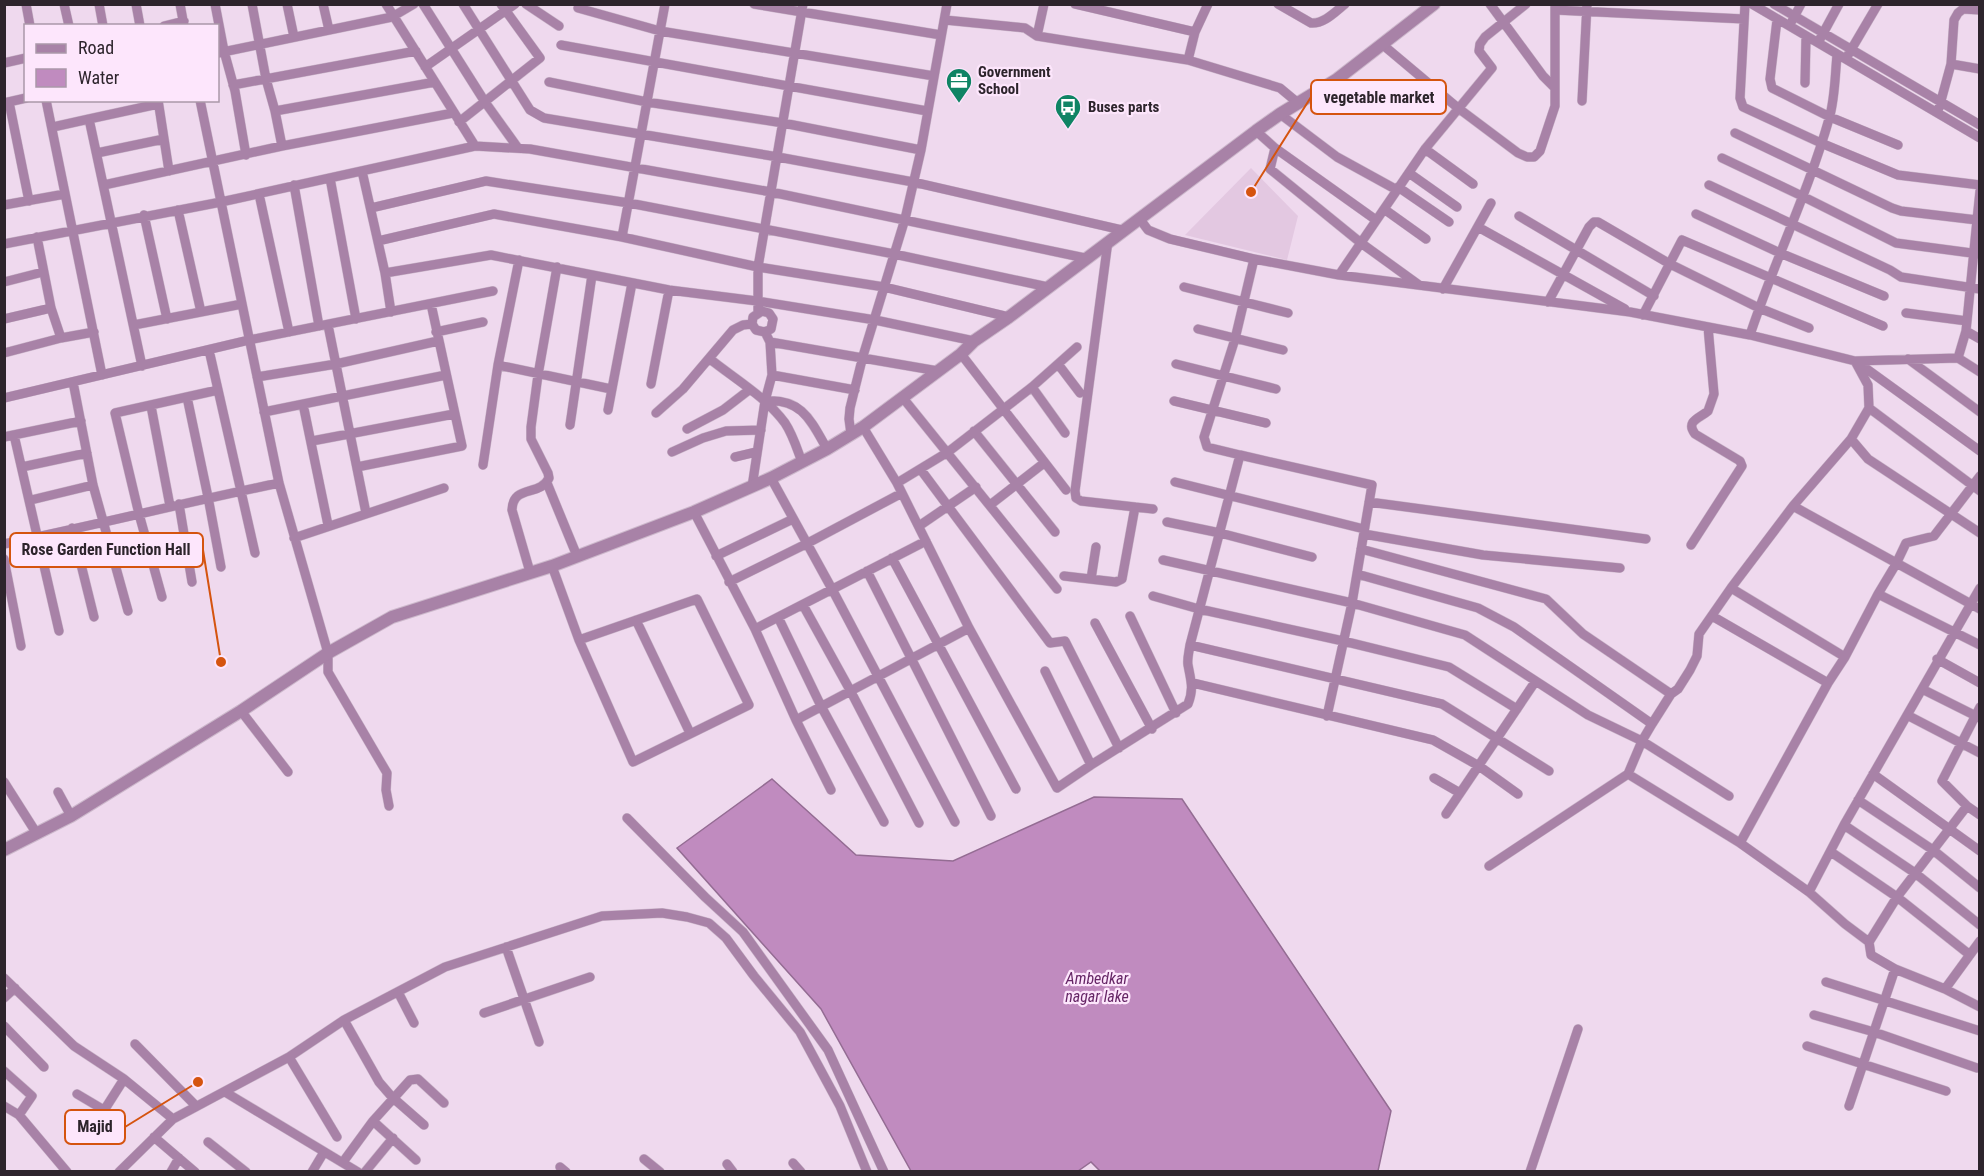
<svg xmlns="http://www.w3.org/2000/svg" width="1984" height="1176" viewBox="0 0 1984 1176" font-family="'Roboto Condensed',sans-serif">
  <rect width="100%" height="100%" fill="#efd9ee"/>
  <path fill="#e3c8e1" d="M1251,168L1298,216L1287,260L1185,235Z"/>
  <path fill="#c08bbf" stroke="#946c93" stroke-width="1.5" d="M772,779L856,855L953,861L1094,797L1182,799L1391,1111L1378,1171L1101,1172L1091,1162L1078,1171H911L821,1009L677,848Z"/>
  <g fill="none" stroke-linecap="round" stroke-linejoin="round">
    <g stroke="#ccb8cb" stroke-width="10">
      <path id="minor" d="M26,4L30,26
        M64,4L69,26
        M99,4L103,26
        M136,4L140,26
        M180,4L184,26
        M215,4L224,51L235,91L246,155
        M252,4L266,79L275,111L435,82
        M287,4L294,37
        M323,4L329,30
        M386,4L475,146
        M423,4L485,102L518,148
        M463,4L530,110L544,118L778,157L913,182L1122,230
        M526,4L559,26
        M754,4L941,35
        M1075,4L1195,32
        M1278,4L1311,23C1324,24 1335,12 1345,4
        M1490,4L1543,76L1554,87
        M1745,4L1740,98L1743,107L1821,143L1898,175L1980,185
        M1752,4L1980,138
        M1774,4L1980,125
        M578,8L660,31L934,76
        M1555,10L1744,19
        M945,20L1025,28L1037,36L1188,60L1280,88L1298,103
        M1777,20L1770,79L1772,88L1830,117L1898,145
        M1792,21L1801,4
        M164,26L184,21
        M1037,36L1044,4
        M1820,39L1839,4
        M561,45L927,111
        M1383,45L1458,108L1518,153L1527,157H1534L1540,151L1555,106V4
        M218,53L392,17L414,4
        M1848,55L1878,4
        M1188,60L1195,32L1208,4
        M4,63L26,58
        M1951,64L1980,69
        M425,67L515,4
        M549,82L647,102L783,123L921,150
        M1805,83L1806,37
        M233,85L416,51
        M46,100L102,375
        M158,100L169,171
        M200,100L279,483L328,653V672L387,773L386,790L389,806
        M1582,101L1587,4
        M9,102L29,201
        M4,103L26,98
        M1939,108L1951,64L1954,20L1958,13L1963,9L1980,10
        M275,111L282,146
        M1280,114L1337,157L1397,190
        M89,119L158,104
        M459,122L540,58L501,4
        M53,127L89,119L142,366
        M1256,131L1275,148L1376,220
        M1735,133L1892,208L1901,211L1977,220L1966,331L1958,358
        M1275,148L1270,169L1361,243L1419,285
        M1425,149L1473,184
        M97,153L164,139
        M1722,158L1802,196L1896,243L1979,254
        M362,171L385,273L391,312
        M1409,173L1457,207
        M330,178L356,319
        M104,185L282,146L453,113
        M294,185L319,326
        M1709,185L1890,270L1901,277L1980,289
        M1398,187L1449,222
        M1980,191L1977,220H1980
        M259,194L289,332
        M4,205L65,194
        M371,208L486,181L629,203L894,254L1048,287
        M1384,209L1426,239
        M178,210L201,312
        M1696,214L1780,253L1884,296
        M144,215L167,319
        M1519,216L1654,296
        M1139,218L1148,230L1170,239L1254,259L1339,275L1630,312L1750,335L1855,361L1958,358L1980,372
        M1478,227L1625,309
        M622,237L665,4
        M378,241L494,214L622,237L758,267L884,287L1009,317
        M1108,241L1075,491L1076,498L1081,501L1153,509
        M4,244L221,202L475,146L530,149L771,192L1085,258
        M385,273L491,255L669,290L757,301L875,320L974,341
        M1339,275L1425,149L1492,68L1479,51L1480,44L1485,37L1526,4
        M4,282L43,272
        M1184,287L1288,313
        M1443,289L1491,203
        M1548,302L1589,227L1594,222H1598L1670,264L1759,308L1809,328
        M758,312V267L803,4
        M1906,313L1967,321
        M1643,315L1682,240L1883,326
        M4,319L51,308
        M134,325L242,304
        M328,325L366,513
        M1198,329L1283,350
        M1966,331L1980,339
        M436,332L483,322
        M1750,335C1774,262 1808,193 1829,119C1835,99 1835,76 1837,55
        M61,338L94,332
        M770,342L938,371
        M209,350L255,553
        M4,353L61,338L51,308L37,237
        M961,354L1066,490
        M710,359C735,379 766,397 785,423C793,435 797,449 802,462
        M1908,359L1980,412
        M1855,361L1868,385L1869,408L1851,439L1793,506L1731,588L1699,634L1697,656L1690,670L1678,689L1671,694L1652,724L1642,741L1628,774L1740,843L1809,892L1845,924L1869,942L1871,955L1895,969L1945,989L1980,941
        M1857,362L1980,451
        M1058,364L1080,393
        M1176,364L1276,389
        M498,365L611,389
        M772,375L855,390
        M257,377L336,364L438,341
        M73,382L93,485L128,611
        M651,384L669,290
        M1032,387L1065,433
        M187,397L208,497L221,567
        M4,398L249,340L493,291
        M903,398L1057,589
        M765,401C802,398 811,421 827,449
        M1174,401L1266,423
        M303,404L328,525
        M151,406L170,506
        M1869,408L1980,491
        M608,410L632,283
        M264,412L446,375
        M656,413L683,389L733,330L743,325L752,324
        M570,425L592,275
        M863,427L897,483L969,628L1057,788L1091,765L1188,704C1194,689 1191,681 1188,665C1187,659 1189,652 1190,645L1240,455L1207,447L1204,437L1235,339L1254,259
        M687,429L723,410L749,390
        M974,431L1055,532
        M851,434L849,419L850,408L863,356L905,219L921,150L947,4
        M14,435L59,631
        M4,437L81,421
        M1851,439L1868,459L1980,533
        M312,441L454,414
        M672,452L703,438L726,431L761,430
        M1240,455L1372,485L1352,603L1327,716
        M735,457L756,452
        M483,465L498,365L519,260
        M22,467L87,453
        M357,467L462,446L431,304
        M921,470L1050,643L1065,641L1119,748
        M771,478L832,589L955,822
        M1175,482L1364,529
        M547,483L577,556
        M897,483L948,452L1032,387L1077,347
        M752,487L765,401L772,375L770,342L765,332L756,330L752,324L753,317L762,311L769,313L773,319L771,329L765,332
        M31,500L93,485
        M1369,502L1646,539
        M179,504L192,582
        M990,505L1044,463
        M1793,506L1980,609
        M694,512L755,629L796,720L831,790
        M1167,522L1220,533L1312,557
        M919,526L976,487
        M72,528L94,617
        M1364,534L1483,555L1620,568
        M294,538L444,488
        M4,544C96,525 187,502 279,483
        M1691,545L1742,466L1740,461L1695,434C1685,421 1700,418 1708,411L1714,394L1708,327
        M1361,549L1546,599L1583,634L1671,694
        M716,556L793,519
        M892,558L1016,789
        M4,559L21,646
        M1163,560L1352,603L1465,635L1588,715L1642,741L1729,796
        M552,566L579,640L633,762L749,705L697,599L579,640
        M867,571L991,816
        M530,572L512,510C513,484 540,497 549,478L548,473L531,439V427L538,375L557,267
        M1357,574L1478,608L1514,627L1652,724
        M1064,576L1116,582L1122,579L1135,507
        M1091,579L1096,547
        M729,582L806,544L902,493
        M1731,588L1845,657
        M1878,594L1980,645
        M1153,596L1199,609L1343,641L1449,667L1517,709
        M162,597L139,514L115,413L218,390
        M803,605L850,690L919,823
        M1130,616L1176,713
        M1712,616L1828,683
        M778,617L821,706L884,822
        M636,620L690,733
        M1095,623L1152,729
        M755,629L926,541
        M1190,645L1442,704L1549,771
        M1937,659L1980,683
        M1045,671L1091,765
        M1193,683L1433,740L1479,766L1518,794
        M1922,689L1980,718
        M1980,707L1942,781L1967,806L1980,815
        M241,711L288,772
        M1907,715L1980,753
        M796,720L969,628
        M1873,774L1980,851
        M1434,778L1460,793
        M4,782L37,834
        M58,792L71,816
        M1858,800L1933,850L1980,888
        M1446,814L1535,682
        M627,818L705,897L743,932L828,1050L884,1172
        M1844,825L1915,873L1980,925
        M1740,843L1828,683L1845,657L1878,594L1896,564L1906,543L1934,536L1980,476
        M1831,852L1897,897L1970,955
        M1489,866L1628,774
        M1809,892L1844,825L1980,588
        M1869,942L1897,897L1967,806
        M506,947L539,1042
        M4,978L74,1046L124,1079L173,1119L119,1172
        M1826,982L1980,1031
        M1945,989L1980,1007
        M398,992L414,1023
        M4,998L15,988
        M484,1013L590,977
        M1814,1015L1874,1032L1977,1068
        M344,1020L379,1082L392,1097L424,1125
        M4,1026L44,1067
        M135,1044L196,1106
        M1807,1046L1946,1091
        M289,1057L337,1137
        M4,1071L32,1096L19,1115L67,1172
        M225,1092L358,1172
        M77,1094L104,1110
        M4,1106L19,1115
        M1849,1106L1895,969
        M173,1119L289,1057L344,1020L445,967L602,916L662,913L687,917L709,923L726,938L754,976L800,1032L840,1106L867,1172
        M373,1121L416,1160
        M89,1134L124,1079
        M154,1137L195,1172
        M208,1142L246,1172
        M644,1159L660,1172
        M343,1162L373,1121L410,1080L418,1079L444,1103
        M793,1163L801,1172
        M727,1164L733,1172
        M560,1167L566,1172
        M171,1172L179,1158
        M312,1172L324,1152
        M365,1172L393,1138
        M1530,1172L1578,1029"/>
    </g>
    <g stroke="#ccb8cb" stroke-width="14">
      <path id="tertiary" d="M4,850L71,816L241,711L328,653L392,617L552,566L694,512L771,478L827,449L863,427L961,354L974,341L1009,317L1256,131L1280,114L1336,80L1434,4"/>
    </g>
    <use href="#minor" stroke="#a882a7" stroke-width="9"/>
    <use href="#tertiary" stroke="#a882a7" stroke-width="12"/>
  </g>
  <defs>
    <g id="office-pin" transform="scale(1.35)"><path d="M0 17L-7.5 6A9.5 9.5 0 1 1 7.5 6Z" fill="#0f8464" stroke="#fde6fc"/><path d="M-6-3h4V-5.5h4V-3h4V5H-6ZM-1-4.5V-3h2v-1.5ZM-6 0V1H6V0Z" fill="#fff"/></g>
    <g id="bus-pin" transform="scale(1.35)"><path d="M0 17L-7.5 6A9.5 9.5 0 1 1 7.5 6Z" fill="#0f8464" stroke="#fde6fc"/><path d="M-5-6H5V4H4V6H2V4H-2V6H-4V4H-5ZM-3.5-4V0h7V-4ZM-3.5 1.2v1.5H-2V1.2ZM2 1.2v1.5H3.5V1.2Z" fill="#fff"/></g>
  </defs>
  <g fill-rule="evenodd">
    <use href="#office-pin" x="959" y="81"/>
    <use href="#bus-pin" x="1068" y="107"/>
  </g>
  <g text-anchor="middle" dominant-baseline="central" stroke-width="4.5" stroke-linejoin="round" paint-order="stroke">
    <g font-size="15" font-weight="bold" fill="#2d242c" stroke="#fde6fc" text-anchor="start">
      <text x="978" y="72">Government<tspan x="978" dy="17">School</tspan></text>
      <text x="1088" y="107">Buses parts</text>
    </g>
    <g font-size="16" font-style="italic" fill="#652565" stroke="#fde6fc">
      <text x="1097" y="978">Ambedkar<tspan x="1097" dy="18">nagar lake</tspan></text>
    </g>
  </g>
  <path fill="none" stroke="#d5540f" stroke-width="2" d="M1251 192L1311 97M221 662L203 550M198 1082L125 1127"/>
  <g fill="#d5540f" stroke="#fde6fc" stroke-width="2">
    <circle cx="1251" cy="192" r="6"/>
    <circle cx="221" cy="662" r="6"/>
    <circle cx="198" cy="1082" r="6"/>
  </g>
  <g fill="#fde6fc" stroke="#d5540f" stroke-width="2">
    <rect x="1311" y="80" width="135" height="34" rx="6"/>
    <rect x="10" y="533" width="193" height="34" rx="6"/>
    <rect x="65" y="1110" width="60" height="34" rx="6"/>
  </g>
  <g font-size="16" text-anchor="middle" font-weight="bold" fill="#2d242c">
    <text x="1379" y="103">vegetable market</text>
    <text x="106" y="555">Rose Garden Function Hall</text>
    <text x="95" y="1132">Majid</text>
  </g>
  <rect width="1984" height="1176" fill="none" stroke="#2d242c" stroke-width="12"/>
  <rect x="24" y="24" width="195" height="78" fill="#fde6fc" stroke="#aa98a9" stroke-width="1.5"/>
  <rect x="36" y="44" width="30" height="9" fill="#a882a7" stroke="#aa98a9" stroke-width="1.5"/>
  <text x="78" y="54" font-size="18" fill="#2d242c">Road</text>
  <rect x="36" y="69" width="30" height="18" fill="#c08bbf" stroke="#aa98a9" stroke-width="1.5"/>
  <text x="78" y="84" font-size="18" fill="#2d242c">Water</text>
</svg>
